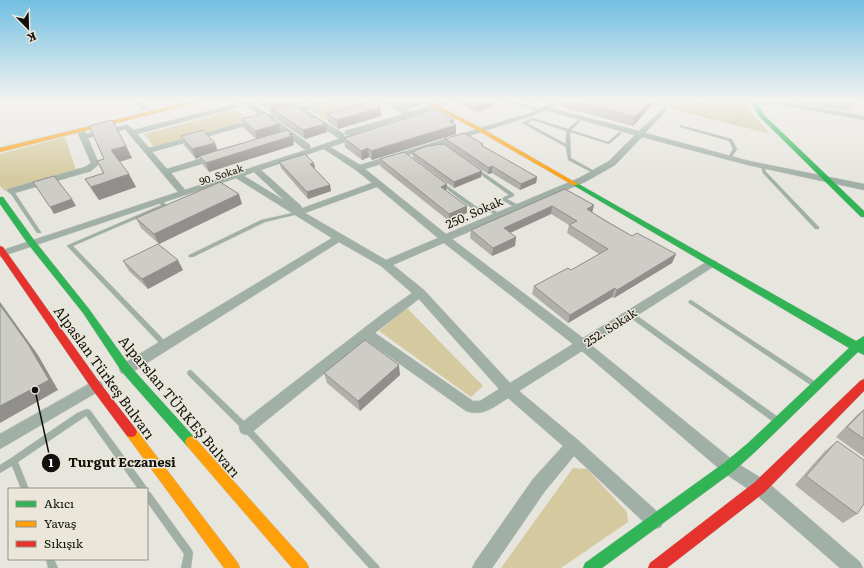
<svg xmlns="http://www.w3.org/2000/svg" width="864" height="568" viewBox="0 0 864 568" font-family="Literata,serif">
  <rect width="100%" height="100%" fill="#e6e5de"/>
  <path fill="#d5ca9f" d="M343,100H379L384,103L326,120L310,110Z
    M636,100H718L744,105L770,134Z
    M236,110L249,120L154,147L144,134Z
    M65,137L76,170L5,191L0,186V154Z
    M407,308L483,386L471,397L379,331Z
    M573,468L587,469L627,512L628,522L561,568H501Z"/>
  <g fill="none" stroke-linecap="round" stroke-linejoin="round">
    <g stroke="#c3c2bd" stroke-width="0.5">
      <path id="lane" d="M510,101L541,109L542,110L540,111L509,103L508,102Z
        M533,118L568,129L578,120H580V122L571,130L608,142L619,132L622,133L609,144L570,132L571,158L596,172L597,173L595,174L568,160L566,147L522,123ZM533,120L566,131V144L527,123Z
        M680,125L732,139L737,149L730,160H728L727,159L733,149L729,141L680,127Z
        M762,166H764L766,172L819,227V229H815L763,173L761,167Z
        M476,169H478L514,194V196L507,199L520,206V208H516L502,200V198L509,195L476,171Z
        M440,182H442L477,207L485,205H487L501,215V216H497L484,208L476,210H474L440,184Z
        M9,190H13L41,232V233H37L9,191Z
        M158,199H162L166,205V206L73,246L167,343L168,345L167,347H163L67,246L68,245L161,205L158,200Z
        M297,212L299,213V214L265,222L193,257H189L188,256L189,255L261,220Z
        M691,300L816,382L817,384L816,386L814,387L812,386L689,303L688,302L689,301Z
        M628,312H632L778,417L779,419L778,421L775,422L772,421L628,316L627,314Z
        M190,370L192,371L249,426L378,565L380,568H369L243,430L188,375L187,373L188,371Z
        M87,409L90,410L146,486L147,489H138L86,416L18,462L29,489H21L12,466L0,473V465L11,458L77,413Z
        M147,491L150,492L192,550L193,553L191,568H181L184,554L147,502Z
        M46,559H54L58,568H48Z"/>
    </g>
    <g stroke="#c3c2bd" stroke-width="1">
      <path id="street" d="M134,100H140L147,108L142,109Z
        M241,100H248L269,115L294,108L283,100H290L301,107L325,100H335L305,110L344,134V137L361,133V137L330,147L360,165L533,112L554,100H562L550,108L639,131L665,107L668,109L667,110L645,133L749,161L864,184V190L748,165L642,137L615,165L585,182L452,239L583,338L708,261H716L717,263L716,265L591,345L735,462L766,481L860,562L863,568H840L754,493L723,472L582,351L519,391L578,440L661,515L663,521L661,527L655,529L649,527L574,456L545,491L492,568H472L475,562L533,479L563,446L508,398C494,407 483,417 466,411L366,340L251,433L246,435L241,433L239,428L241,423L381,315L412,293L381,266L339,242L131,373L126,374L121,373L119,369L121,365L332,238L236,178L0,257V251L178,192L125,129L88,138L99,164L91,171L11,194L7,191L8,189L85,167L91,163L77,131L78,129H84L86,134L127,125L134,130L243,102ZM247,105L263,117L149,148L137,134ZM545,110L635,135L609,161L579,178L446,234L365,169L537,114ZM299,111L338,138H341L310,149V145L273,118ZM267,120L304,149H309L238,172L233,169H227L226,171L230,175L185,190L171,173L218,159V155H212L167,169L152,152ZM324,149L356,170L372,183L300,209L302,207L300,205L261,170ZM254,172L285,201L244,176ZM377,187L438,238L386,260L305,213ZM444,243L573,344L510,383L424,290L393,265ZM419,299L499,389L480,401H473L375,333Z
        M380,100H388L410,112L443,102L446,104L351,135H345V131L404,114Z
        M727,100L787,102L864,116V120L787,106L730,102Z
        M96,380L101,382L103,386L101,390L0,449V434Z"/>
    </g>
    <g stroke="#c3c2bd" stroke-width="1">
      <path id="fast" d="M750,100H756L764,115L864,211V217H861L760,117Z
        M575,182L856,341L864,336V355L858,352L755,452L734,471L602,568H583L585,563L724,463L747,444L849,348L573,185V183Z
        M0,197H3L34,240L89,309L130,366L195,438L197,442L195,446L191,448L187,446L122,372L83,313L28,244L0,204Z"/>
    </g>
    <g stroke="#c3c2bd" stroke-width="1">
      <path id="slow" d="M198,100H207L0,152V148Z
        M420,100H427L481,128L578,184L577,185H573L477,130Z
        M131,427L135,428L238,563L240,568H224L127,436L125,432L127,428Z
        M191,436L195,438L307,563L309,568H292L187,446L185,442L187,438Z"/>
    </g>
    <g stroke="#c3c2bd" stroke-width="1">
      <path id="jam" d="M0,246L3,247L100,383L135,428L137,432L135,436L131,437L127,436L92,389L0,255Z
        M864,379V391L765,492L667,568H648L650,563L755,482L860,381Z"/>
    </g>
    <path stroke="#9ea7a0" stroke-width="1.5" stroke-dasharray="1.5 2" stroke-linecap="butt" d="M650,102L659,105
      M669,102L674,103L671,107
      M673,108L738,124L744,114L683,100
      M688,112L699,100"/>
    <use href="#lane" fill="#a0b0a7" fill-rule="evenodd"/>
    <use href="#street" fill="#a0b0a7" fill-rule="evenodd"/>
    <use href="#fast" fill="#30b455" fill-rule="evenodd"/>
    <use href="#slow" fill="#ff9f0a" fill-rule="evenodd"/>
    <use href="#jam" fill="#e5322d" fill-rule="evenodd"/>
  </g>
  <path fill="#b0afaa" d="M255,100H289L290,106L326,124L327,132L305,139L276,119L275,112L272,113Z
    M293,100H321L301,105Z
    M390,100H423V104L407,109Z
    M454,100H493V107L476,112Z
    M521,100H538L533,103Z
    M560,100H654L652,105L633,126L559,106Z
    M776,100H855L856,103L851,111Z
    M380,108L381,116L338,129L328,122L327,114Z
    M242,119L279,124L281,132L292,133L294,142L293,143L294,145L209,172L203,165L200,157L196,159L184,145L181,136L217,150L256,139L244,128Z
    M453,124L456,125V134L372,160L369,157L362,160L345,147L344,138Z
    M444,139L483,146L537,177L536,183L520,190L492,173L488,174L447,146H445L481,177L454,188L413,158L412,152L443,144Z
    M126,146L132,158L120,162L136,187L99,200L93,192L85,179L103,173L97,161L104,159Z
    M380,159L446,191L467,213L449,221L380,166Z
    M279,162L314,163L315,169L330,185L331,191L308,199L281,168Z
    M565,189L594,205L592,212L632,236L676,254L672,263L614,298L612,297L568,323L532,294L534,286L571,270L599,254L567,233L569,225L551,214L510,233L516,237L515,246L492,256L470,238L471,230Z
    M242,204L159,244L141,228L136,218Z
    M123,261L183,270L148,289L129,271Z
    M324,373L400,375L360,411L327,383Z
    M864,409V457L836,437L857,415Z
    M837,441L857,514L843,523L795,485L825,451Z"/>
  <path fill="#908f8b" d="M289,100L291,107L274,110L275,112L272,113L270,105Z
    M300,100H321L301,105Z
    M412,100H423V104L407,109V102Z
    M490,100H493V107L476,112L477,104Z
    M534,100H538L533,103Z
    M652,100H654L652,105L633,126L635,117Z
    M380,108L381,116L338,129L337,120Z
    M454,120L453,126L456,125V134L372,160L371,151Z
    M279,124L281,132L257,140L255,131Z
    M326,124L327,132L305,139L303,130Z
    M292,133L294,142L293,143L294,145L209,172L206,163Z
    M215,143L218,152L199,156L200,157L196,159L192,149Z
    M126,146L132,158L117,162L111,150Z
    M368,148L369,157L362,160L361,151Z
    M314,163L315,169L311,170L310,164Z
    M492,166V173L488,174L489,168Z
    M482,171L481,177L454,188V182Z
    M129,174L136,187L99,200L91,187Z
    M537,177L536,183L520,190L521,184Z
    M447,184L446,191L441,187Z
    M330,185L331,191L308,199L307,192Z
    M239,194L242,204L159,244L154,234Z
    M72,199L76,206L54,214L50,207Z
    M594,205L592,213L587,209Z
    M467,206V213L449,221V214Z
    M552,206L551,214L503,236L504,228Z
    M516,237L515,246L492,256L493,248Z
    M676,254L672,263L614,298L617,290Z
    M178,260L183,270L148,289L142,279Z
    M615,288L612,297L568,323L570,315Z
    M0,302L38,355L58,390L0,423Z
    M399,365L400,375L360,411L358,401Z"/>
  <path fill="#cdccc6" stroke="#908f8b" d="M263,100H288L270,105Z
    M376,100H378L380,108L337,120L327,114Z
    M404,100H412L407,102Z
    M469,100H490L477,104Z
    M567,100H652L635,117Z
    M834,100H855L856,103Z
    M295,105L313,118L316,117L326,124L303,130L274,110Z
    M435,109L454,120L449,121L456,125L371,151L368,148L361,151L344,138Z
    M265,113L279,124L255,131L242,119Z
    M112,120L126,146L111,150L129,174L91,187L85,179L104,173L97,161L104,159L89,126Z
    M203,130L215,143L192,149L181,136Z
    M287,130L292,133L289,134L292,136L206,163L199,156Z
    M464,133L483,144L481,145L537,177L521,184L492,166L489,168L447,140L444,139Z
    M444,144L482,171L454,182L412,152L427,146Z
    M404,152L447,184L441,187L467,206L449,214L380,159Z
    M305,154L314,163L310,164L330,185L307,192L279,162Z
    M54,176L72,199L50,207L33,182Z
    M220,182L239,194L154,234L136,218Z
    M565,189L594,205L587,209L604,220L632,236L637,233L676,254L617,290L615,288L570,315L534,286L568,268L571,270L608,249L569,225L577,221L552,206L504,228L516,237L493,248L471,230Z
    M158,244L178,260L142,279L123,261Z
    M0,305L28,344L49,380L0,406Z
    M365,340L399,365L358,401L324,373Z
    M864,410V439L847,427Z
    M837,441L864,460V504L857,514L806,476Z"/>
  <linearGradient id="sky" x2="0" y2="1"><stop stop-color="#72bfe2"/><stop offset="0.56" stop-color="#f4f3f0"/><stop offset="1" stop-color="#f4f3f0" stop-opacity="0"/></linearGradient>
  <rect width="864" height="179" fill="url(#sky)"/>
  <g text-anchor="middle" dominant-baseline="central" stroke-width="3" stroke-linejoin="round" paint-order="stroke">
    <g font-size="10" fill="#12110d" stroke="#eae7da">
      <text transform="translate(221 174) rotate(-18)">90. Sokak</text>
    </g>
    <g font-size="12" fill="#12110d" stroke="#eae7da">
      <text transform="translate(474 212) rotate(-24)">250. Sokak</text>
      <text transform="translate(610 327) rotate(-33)">252. Sokak</text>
    </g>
    <g font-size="14" fill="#12110d" stroke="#eae7da">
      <text transform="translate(105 372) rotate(54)">Alpaslan Türkeş Bulvarı</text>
      <text transform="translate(180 406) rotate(50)">Alparslan TÜRKEŞ Bulvarı</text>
    </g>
  </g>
  <path fill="none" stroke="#12110d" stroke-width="1.5" d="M35 390L51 463"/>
  <g fill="#12110d" stroke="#eae7da" stroke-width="1.5">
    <circle cx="35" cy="390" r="4"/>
    <circle cx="51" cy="463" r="10"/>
  </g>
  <g font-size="12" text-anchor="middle" font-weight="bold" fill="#fff">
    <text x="51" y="467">1</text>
  </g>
  <g font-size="13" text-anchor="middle" font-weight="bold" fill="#12110d" stroke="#eae7da" stroke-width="3" stroke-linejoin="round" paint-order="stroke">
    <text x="122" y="467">Turgut Eczanesi</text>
  </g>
  <rect x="8" y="488" width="140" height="72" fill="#eae7da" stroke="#949188"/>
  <rect x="16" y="501" width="20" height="6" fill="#30b455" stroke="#949188"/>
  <text x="44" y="508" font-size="12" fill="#12110d">Akıcı</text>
  <rect x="16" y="521" width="20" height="6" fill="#ff9f0a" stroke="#949188"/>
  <text x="44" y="528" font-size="12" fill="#12110d">Yavaş</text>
  <rect x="16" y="541" width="20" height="6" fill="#e5322d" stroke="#949188"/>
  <text x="44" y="548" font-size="12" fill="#12110d">Sıkışık</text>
  <g transform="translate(28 28) rotate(157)" stroke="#eae7da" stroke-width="3" paint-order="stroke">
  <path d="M0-3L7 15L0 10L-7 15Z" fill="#12110d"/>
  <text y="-6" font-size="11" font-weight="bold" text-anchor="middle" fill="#12110d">K</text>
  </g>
</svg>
